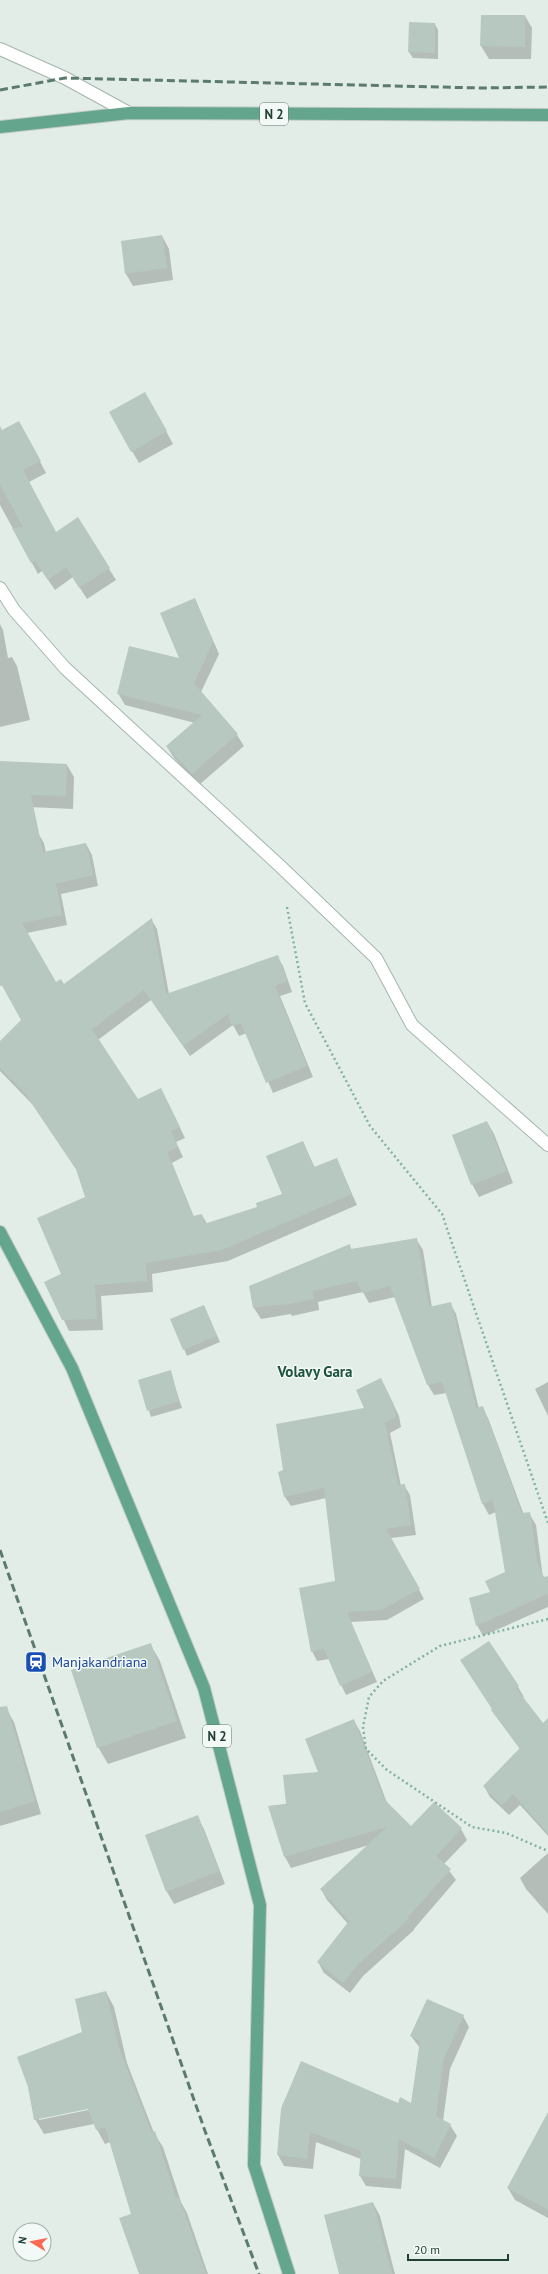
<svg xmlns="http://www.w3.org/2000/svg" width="548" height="2274" viewBox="0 0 548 2274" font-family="'PT Sans',sans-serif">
  <rect width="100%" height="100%" fill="#e2ede7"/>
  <path fill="#0003" fill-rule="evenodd" d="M482,16H525L532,28L531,59H489L481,46Z
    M435,24L438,30V59L413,58L409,52Z
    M162,236L169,249L173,280L133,286L126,274Z
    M152,405L173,444L139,463L132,451Z
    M0,432L25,433L46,473L29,482L56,533L78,519L116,580L87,599L73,577L55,590L42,571L38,574L0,505Z
    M195,599L219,654L201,692L237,735L244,746L199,785L174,758L167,747L195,723L125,705L118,693L180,659Z
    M0,624L3,630L8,658L12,657L17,666L30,720L0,727Z
    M23,763L67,765L74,777L73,809L29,807Z
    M38,833L44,843L46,853L86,844L92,855L98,886L61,894L67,925L27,933L56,983L63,986L151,919L157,929L169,994L277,956L283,966L292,992L280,996L313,1077L273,1093L247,1033L239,1036L233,1025L190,1056L151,1000L98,1040L138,1100L166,1099L185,1138L176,1142L183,1157L172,1163L194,1217L202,1215L207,1224L259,1208L284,1194L303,1142L315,1168L336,1159L357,1205L228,1261L152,1274L153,1292L101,1296L103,1330L69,1331L46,1283L63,1275L86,1198L78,1172L32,1104L0,1071V1043L22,1020L3,985L0,986V845Z
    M487,1122L494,1134L513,1183L479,1197L472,1184Z
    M416,1239L423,1250L432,1308L450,1303L456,1314L479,1409L482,1408L488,1418L524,1515H530L536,1525L543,1578L548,1577V1607L483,1636L477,1625L491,1593L506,1573L496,1512L489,1515L483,1504L447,1393L434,1395L428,1385L395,1297L369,1303L363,1292L318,1302L319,1310L292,1316L291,1314L261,1319L254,1308L251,1287L349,1245L352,1250Z
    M204,1306L220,1342L187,1356L184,1349Z
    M170,1371L182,1408L151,1417L139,1380Z
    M548,1382V1416L535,1389Z
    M386,1389L399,1416L401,1427L390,1433L401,1486L404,1485L410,1495L416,1535L391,1538L424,1599L387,1620L351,1622L377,1682L346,1695L329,1659L317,1661L312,1651L336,1582L326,1498L291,1506L285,1497L284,1471L366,1408Z
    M488,1642L518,1687L524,1697L523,1698L548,1730V1836L520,1805L509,1815L490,1797L484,1786L520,1749L492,1711Z
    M150,1644L160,1661L186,1738L108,1764L98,1747Z
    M7,1710L14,1722L41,1814L0,1826V1712Z
    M354,1721L360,1731L387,1803L411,1828L434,1803L461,1829L467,1840L444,1864L456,1880L414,1929V1930L363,1976L350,1993L324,1973L318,1962L348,1924L327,1900L321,1889L369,1845L291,1868L285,1857L270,1806L287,1804L319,1773Z
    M197,1817L204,1829L225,1884L174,1904L167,1892Z
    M548,1853V1914L526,1889L520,1878Z
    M106,1992L114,2007L127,2063L154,2133L163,2147L181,2202L187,2213L208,2274H140L132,2215L110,2142L105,2144L94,2124L44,2134L35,2119ZM92,2107L93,2109L39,2120V2118Z
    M463,2016L469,2027L450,2069L443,2121L450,2125L457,2136L440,2168L405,2149L401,2189L366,2186L360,2176L361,2159L316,2142L313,2169L284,2166L278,2155L282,2106L302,2062L398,2104L412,2105L420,2048L411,2036Z
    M548,2152V2218L515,2200L508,2188Z
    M373,2203L380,2216L395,2274H340Z"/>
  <path fill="#b7c8c0" d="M481,15H525V47L480,46Z
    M409,22L435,23V53L408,52Z
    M162,235L167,268L125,274L121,241Z
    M145,392L167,431L131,452L109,412Z
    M19,421L41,461L23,470L56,532L78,517L110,568L79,588L66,567L48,580L35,561L31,563L12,528L23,527L0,485V426L2,430Z
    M195,598L213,642L194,683L238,734L192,774L166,746L202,715L117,694L129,646L179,658L160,613Z
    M0,761L67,764L66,796L31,795L43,852L86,843L93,875L56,884L62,915L22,923L56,982L61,979L64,984L152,918L166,994L278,955L287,981L275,986L307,1066L266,1083L241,1023L232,1026L228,1014L183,1046L144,990L92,1029L138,1099L161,1088L180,1127L171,1131L178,1147L167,1152L193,1216L202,1214L204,1224L257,1207L256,1203L282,1194L266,1156L303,1141L314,1167L337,1158L352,1194L222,1250L146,1263L147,1281L95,1285L97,1319L62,1320L44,1282L61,1274L37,1218L85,1197L76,1169L25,1093L0,1068V1041L21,1020L0,982Z
    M487,1121L507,1171L471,1185L452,1135Z
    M417,1238L429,1307L451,1302L476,1408L483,1406L522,1513L530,1512L537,1562L544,1577L548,1576V1594L476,1626L469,1598L490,1592L485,1581L505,1572L493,1500L482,1504L442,1382L427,1385L390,1286L362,1293L357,1281L312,1291L314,1299L285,1305L284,1304L253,1308L249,1286L350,1244L351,1249Z
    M204,1305L217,1336L183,1350L170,1319Z
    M171,1370L179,1401L147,1411L138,1380Z
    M381,1378L394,1405L396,1417L385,1423L398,1485L405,1484L411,1525L386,1529L420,1589L381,1610L347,1612L372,1672L340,1686L324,1649L311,1652L299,1588L335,1581L324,1488L284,1497L278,1472L283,1470L276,1424L364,1408L356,1390Z
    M489,1641L519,1686L516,1688L543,1723L548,1718V1834L513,1794L502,1805L483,1786L520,1748L491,1710L492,1709L460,1660Z
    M151,1643L177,1721L97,1748L71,1670Z
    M7,1706L35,1801L0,1812V1707Z
    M354,1719L384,1799L411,1826L434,1802L462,1828L436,1856L451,1869L408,1917L409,1919L357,1965L343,1983L317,1962L349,1921L320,1889L387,1827L284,1857L268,1806L286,1804L283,1775L318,1772L305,1739Z
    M198,1815L219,1871L166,1892L145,1835Z
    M106,1991L119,2048L152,2133L155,2131L176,2198L179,2197L206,2274H139L119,2218L131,2214L105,2127L96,2130L88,2109L34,2120L28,2087L17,2057L82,2032L75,1999Z
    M427,1999L464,2015L444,2058L436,2116L451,2124L434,2158L399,2139L396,2179L359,2176L361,2151L310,2132L307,2159L277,2155L281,2109L301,2061L398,2103L400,2097L411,2103L420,2041L410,2036Z
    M548,2112V2210L507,2188Z
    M373,2202L392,2274H339L324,2215Z"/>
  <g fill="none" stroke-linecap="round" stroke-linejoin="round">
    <g stroke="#a4b6ae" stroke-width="14">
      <path id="minor" d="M0,49L65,78L129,113
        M0,588L14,610L65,668L280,866L376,958L412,1025L548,1145"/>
    </g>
    <g stroke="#c1cac6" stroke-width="14">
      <path id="major" d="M0,127L129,113L548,115
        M0,1232L72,1368L204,1688L260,1905L254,2165L289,2274"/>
    </g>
    <path stroke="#81b39d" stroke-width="2.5" stroke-dasharray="2 3" stroke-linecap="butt" d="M287,907L305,1003L370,1126L442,1214L548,1523
      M548,1619L440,1646L383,1681L369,1697L363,1727L366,1749L387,1770L472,1827L506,1833L548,1851"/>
    <use href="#minor" stroke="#fff" stroke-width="12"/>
    <use href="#major" stroke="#64a58d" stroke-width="12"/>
    <path stroke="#5c7b6f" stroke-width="3" stroke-dasharray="8 4" stroke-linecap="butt" d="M0,90L65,78L480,88L548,87
      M0,1550L205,2131L259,2274"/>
  </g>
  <defs>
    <g id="station-square" transform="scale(1.15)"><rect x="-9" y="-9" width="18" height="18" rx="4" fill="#1a4fb4" stroke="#f3f9f6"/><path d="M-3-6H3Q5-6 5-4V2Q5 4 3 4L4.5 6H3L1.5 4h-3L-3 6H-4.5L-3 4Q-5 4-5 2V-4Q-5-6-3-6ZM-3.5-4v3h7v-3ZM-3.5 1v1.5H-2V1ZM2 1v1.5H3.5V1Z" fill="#fff"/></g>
  </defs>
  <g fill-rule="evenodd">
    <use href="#station-square" x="36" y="1662"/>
  </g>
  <g text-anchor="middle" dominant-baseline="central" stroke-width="3" stroke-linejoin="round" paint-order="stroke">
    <g fill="#f3f9f6" stroke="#60786e" stroke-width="1">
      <rect x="260" y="103" width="28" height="22" rx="3"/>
      <rect x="203" y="1725" width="28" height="22" rx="3"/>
    </g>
    <g font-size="13" font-weight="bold" fill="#214034">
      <text x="274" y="114">N 2</text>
      <text x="217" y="1736">N 2</text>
    </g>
    <g font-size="14" fill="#164399" stroke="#f3f9f6" text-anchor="start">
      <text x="52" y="1662">Manjakandriana</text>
    </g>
    <g font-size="15" font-weight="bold" fill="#1c533f" stroke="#f3f9f6">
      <text x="315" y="1371">Volavy Gara</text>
    </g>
  </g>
  <g transform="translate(32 2242) rotate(280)"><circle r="19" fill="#f3f9f6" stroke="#9fafa8"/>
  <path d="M0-3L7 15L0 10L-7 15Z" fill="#f96954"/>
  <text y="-6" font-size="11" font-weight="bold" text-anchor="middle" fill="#214034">N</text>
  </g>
  <path d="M408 2254v6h100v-6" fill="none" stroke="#214034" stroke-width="2"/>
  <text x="414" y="2254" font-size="12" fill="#214034" stroke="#f3f9f6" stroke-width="3" paint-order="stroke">20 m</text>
</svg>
